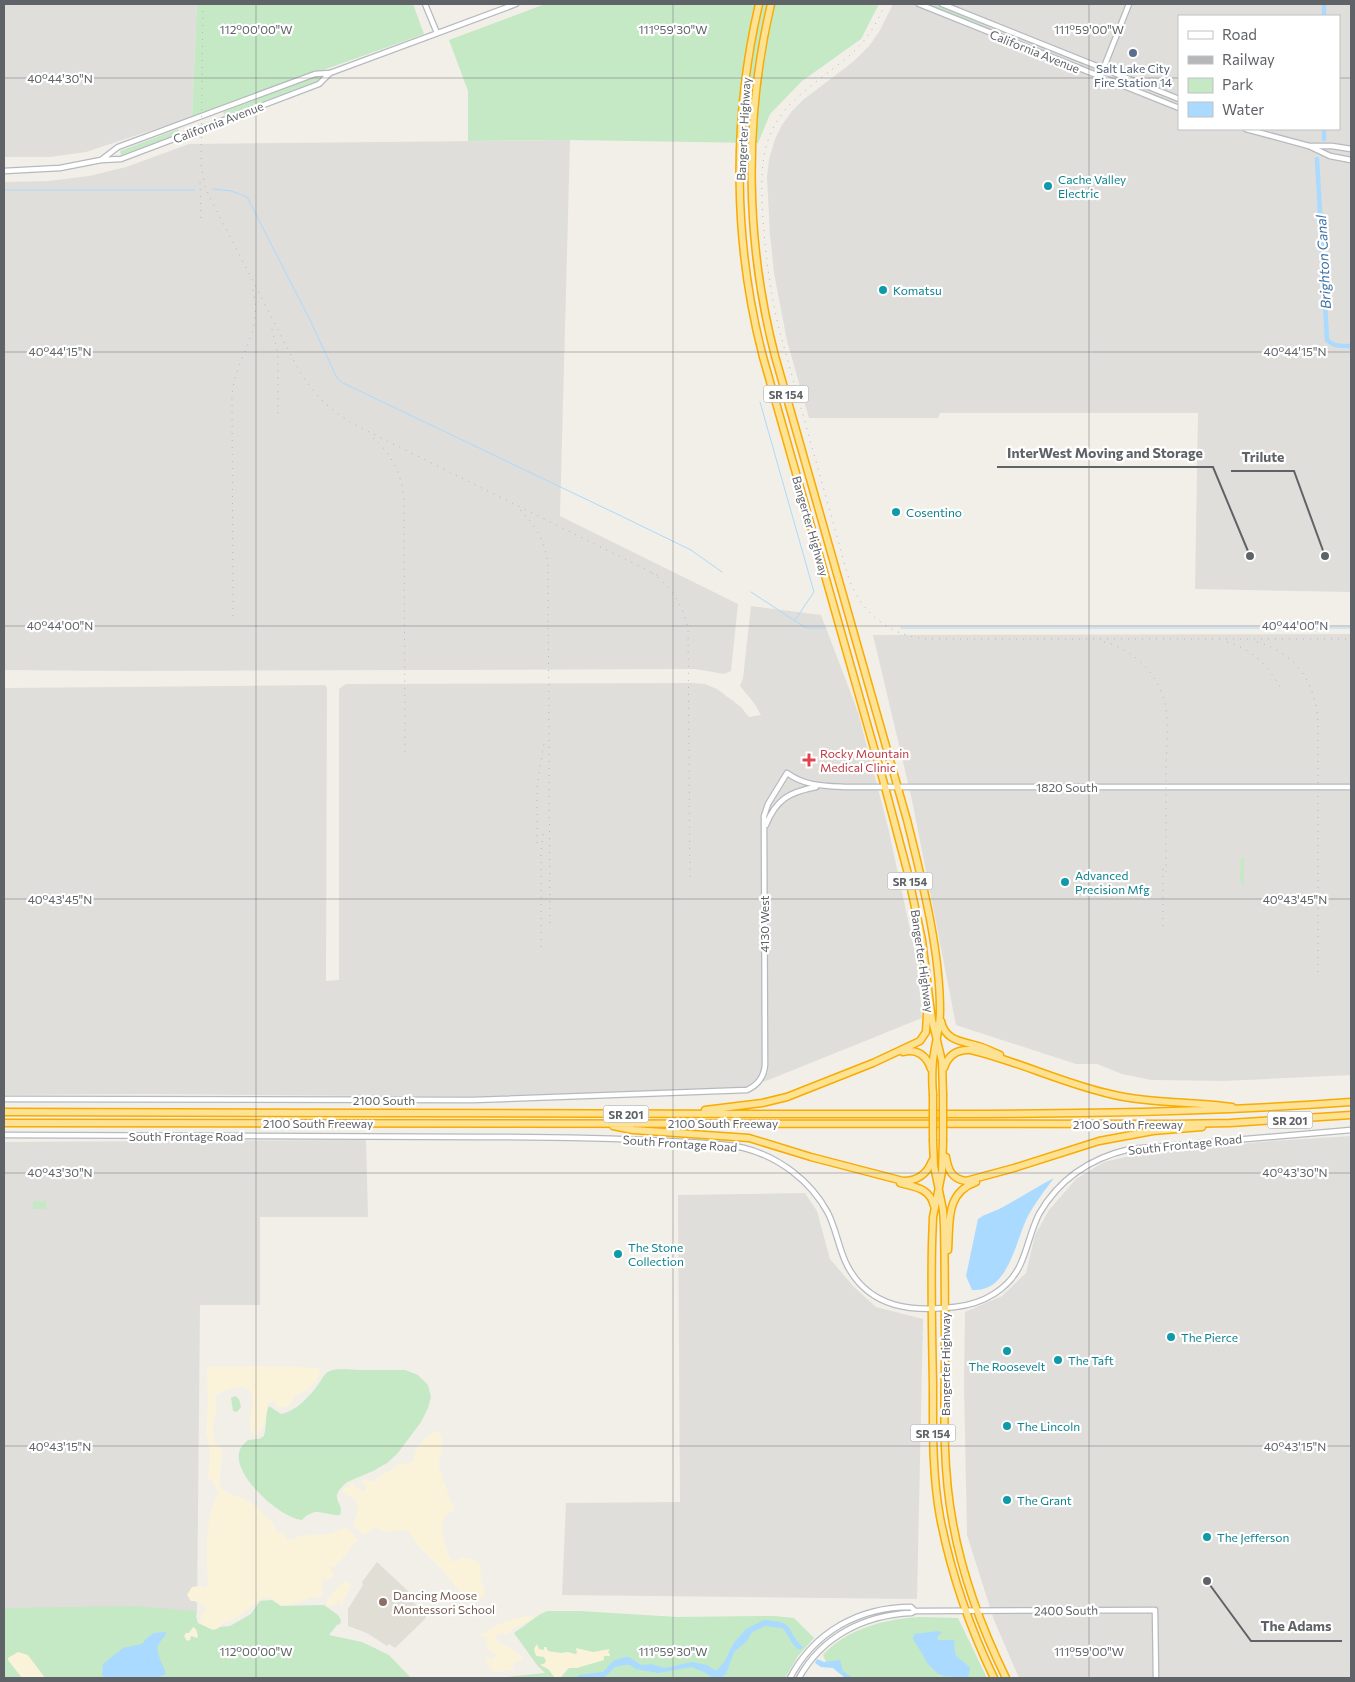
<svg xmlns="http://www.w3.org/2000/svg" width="1355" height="1682" viewBox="0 0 1355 1682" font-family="Commissioner,sans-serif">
  <rect width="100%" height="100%" fill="#f1efe8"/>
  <path fill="#e0deda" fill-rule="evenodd" d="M4,4H197L192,117L86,152L50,157H4Z
    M893,4H1351V592L1195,589L1198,413H940L938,418H809L787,341L774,273L770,235L767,177L769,159L775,139L782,125L792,111L803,100L854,61L869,46L879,32ZM1179,16H1339V129H1179Z
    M570,140L560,516L738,604L731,671L724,674L695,669L131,671L4,670V182L48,181L89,176L126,167L189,144Z
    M751,606L821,615L858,712L888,827L917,962L922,1018L771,1079L745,1088L497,1097L152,1094L4,1095V688L325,685L327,688L326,981L339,980V689L346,684L692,683L705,684L717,689L741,707L749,717L761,715L754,703L740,686L743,678Z
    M1351,634V1075L1225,1081L1151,1080L1122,1074L1097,1064H1076L956,1025L912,800L873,635Z
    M1351,1136V1678H1019L994,1620L967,1535L964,1385L965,1312L1002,1296L1026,1273L1035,1235L1049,1210L1076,1179L1104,1162L1134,1155L1271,1141Z
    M366,1140L368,1217H260V1305H200L197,1612L4,1609V1142Z
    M805,1193L817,1211L830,1259L854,1287L876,1307L923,1319L917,1599L562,1595L566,1503L680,1502L678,1195Z"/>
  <path fill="#e1ded6" d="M377,1562L409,1592L407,1595L426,1616L425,1619L395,1648L389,1644L387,1646L367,1633L348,1626V1609L363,1585L362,1582Z"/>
  <path fill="#c5e8c5" d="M197,4H413L424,34L192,117Z
    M545,4H879L861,39L802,81L770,114L758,143L570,140L468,141V91L449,40Z
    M927,4C947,4 975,21 993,30Z
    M318,75L320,80L225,116L223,112Z
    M178,129L180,133L121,155L120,151Z
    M1241,858H1244V885L1240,881Z
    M44,1200H46V1209H33V1201L43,1202Z
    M359,1370H405L418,1375L428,1385L431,1397L428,1408L421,1422L397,1454L387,1463L373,1471L347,1482C326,1500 345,1501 340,1515C324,1516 316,1505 302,1520C280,1518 234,1476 239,1453C240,1447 244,1444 248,1440L259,1439L264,1436C267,1425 265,1414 269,1406L281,1414C296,1412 312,1394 320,1382C323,1377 325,1373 330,1371C338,1368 350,1370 359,1370Z
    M235,1396L239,1399L241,1407L237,1412L233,1411L231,1398Z
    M272,1600L281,1606L324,1605L338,1615L341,1620L340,1624L337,1625L329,1635L362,1642L389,1655L411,1678H4V1608L133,1606L195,1611L197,1613L196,1616L198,1623L209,1628L230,1626L251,1614L260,1601Z
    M547,1611H579L677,1617L774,1616L794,1618L814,1638L798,1656L785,1678H497L545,1673L537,1665L514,1633L539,1615Z
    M919,1617L958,1618L987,1678H849L826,1662L823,1655C846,1629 885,1619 919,1617Z"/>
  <path fill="#fbf3d9" d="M258,1366L318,1368L320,1373L316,1381L307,1390L295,1395L292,1403L286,1407H278L273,1401L267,1403C267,1414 265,1429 255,1436L251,1432C252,1426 249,1421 250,1417C251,1410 254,1404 253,1397C249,1378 224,1391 215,1395L217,1408L212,1430L215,1443L222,1451L219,1485C226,1497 241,1495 251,1503C258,1507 263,1516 269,1519L279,1534L283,1533L287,1540L296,1539L297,1537L300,1536L329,1534L346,1528L358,1539L335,1567L330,1566L334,1576L327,1580L323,1577L322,1595L320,1597L310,1598L297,1603L281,1605L274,1599L264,1597C251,1605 238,1621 222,1623L219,1628L213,1630L199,1623L202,1620L200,1617L202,1613L206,1610C203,1603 198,1601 191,1601L187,1595L192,1587L199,1586L205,1588L209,1582C204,1556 206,1515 219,1492L212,1481L208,1479L210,1456L209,1443L206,1434L208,1406L207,1367Z
    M438,1431C448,1442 437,1456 439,1468L454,1510C452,1512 449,1512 447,1514C436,1522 447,1552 452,1562C463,1558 472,1554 481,1567L480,1575L485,1594L481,1598L472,1600L466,1599L443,1570L417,1544L409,1531L395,1530L390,1533L374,1527L364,1535L362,1534L354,1525L358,1510L355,1498L347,1495L343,1491L345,1487L349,1488L350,1483H354V1486L364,1492L366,1490L362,1480L376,1481C381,1473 391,1472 398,1464C402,1464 407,1464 410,1463C415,1461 414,1457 415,1453C418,1444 429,1434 438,1431Z
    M347,1581L351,1585L343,1601L342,1609L340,1600L331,1607L325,1604C332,1594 337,1587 347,1581Z
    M526,1616L533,1617V1619L512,1629L507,1634L503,1633L497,1635L496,1638L500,1644C508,1646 520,1653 523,1659L512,1664L514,1671C499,1667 494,1682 485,1657H489L491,1662V1659L496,1656L495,1653L489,1651L486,1641L488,1638L479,1635L501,1623Z
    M193,1627L196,1629L198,1636L197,1638L191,1636L190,1640L187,1641L184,1636L186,1633H189Z
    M537,1644L539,1649L544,1650V1647H546L548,1651L561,1653L568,1652L575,1654L577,1653L576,1648L593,1652L610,1649L608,1652L610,1654V1656H604V1660L577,1668H569L560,1678H555L548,1669L540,1665L545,1663L546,1661L544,1657L536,1656L534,1649Z
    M18,1652L28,1655L45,1678H22L8,1660V1658Z"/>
  <path fill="#aadaff" d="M1054,1178C1045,1190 1035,1203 1028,1216C1015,1241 1009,1293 972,1290L966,1276L978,1219C986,1213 994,1212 1003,1207C1020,1198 1036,1187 1054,1178Z
    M764,1620C798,1622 784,1630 803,1647L800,1650C790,1645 790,1635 782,1628L765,1626L752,1632L747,1641L734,1652L726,1674L721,1678H713L706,1673L692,1667L658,1673L636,1669L630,1665H623L615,1667L604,1678H574L580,1675L603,1672L613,1661L625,1657H629L641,1665L651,1664L665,1668L692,1662L707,1665L716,1671L725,1661L733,1644L746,1629Z
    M939,1631L942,1632L937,1637L938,1640H954C955,1662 957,1654 970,1668L968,1678L944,1676L938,1674L927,1663L923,1655L913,1639L914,1634Z
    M166,1632C166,1638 160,1639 158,1646C156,1656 164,1665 166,1674C152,1682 121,1678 105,1678L102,1675L103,1664L123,1648L142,1644L147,1638L154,1633Z
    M817,1659L824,1662L840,1660L843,1671L853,1678H845L833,1668L821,1667L815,1663Z"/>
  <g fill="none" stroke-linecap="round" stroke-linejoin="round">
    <path stroke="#aadaff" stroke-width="1" d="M213,189L232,191L247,197L311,322L337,378L343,383L617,514L691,550L722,572
      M4,190H195
      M760,402L814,592L795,620
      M751,592L806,628H826
      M901,628H1351"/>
    <path stroke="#aadaff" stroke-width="4.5" d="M1324,16V4
      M1324,139V129
      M1317,159L1327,340C1334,347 1342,346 1351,346"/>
    <g stroke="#b6babf" stroke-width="7">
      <path id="secondary" d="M425,4L437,33
        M919,4L1179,108
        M942,4L1179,99
        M1100,77L1129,4
        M1246,129L1309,146L1330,156L1351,160
        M1310,146H1332L1351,149
        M101,160L118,147L315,74L330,73L516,4
        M4,171L60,168L101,160L121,159L319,84L330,73
        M766,825C776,799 790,792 816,787
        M4,1099L473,1100L747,1090C758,1085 764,1077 765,1065L764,816L768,804L787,773C805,786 823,786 845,787H1351
        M4,1135C163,1135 322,1136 480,1137C543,1137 605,1138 667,1141C692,1143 719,1142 744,1148C779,1157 811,1181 828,1213C837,1231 839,1251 848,1267C871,1309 913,1312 955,1307C983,1304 1010,1289 1021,1263C1028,1247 1031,1230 1039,1214C1059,1179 1091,1158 1130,1149L1351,1130
        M790,1678C814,1632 859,1607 911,1607L915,1611
        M799,1678C822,1636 865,1615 911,1613L915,1611L1155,1610L1156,1678"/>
    </g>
    <g stroke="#f9ab00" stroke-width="9">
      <path id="highway" d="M759,4C732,120 733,242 763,357L885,787L907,870L922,940L932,1020L942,1061L943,1095
        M771,4C744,119 745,241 775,356L907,820C922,880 940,949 940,1011C940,1028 935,1044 933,1060C932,1072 932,1083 933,1094
        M941,1021C945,1041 962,1041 978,1046C986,1048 993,1052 1000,1055
        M903,1052C917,1048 927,1056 931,1069
        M944,1068C948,1055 957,1049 971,1050C1017,1061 1060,1082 1106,1093C1148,1104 1190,1101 1232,1107
        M705,1110L762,1103L787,1097L873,1063L920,1041L926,1032L927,1013
        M4,1112C261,1113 518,1114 776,1114C968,1114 1160,1116 1351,1102
        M4,1123L1174,1124L1230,1123L1351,1115
        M613,1126L633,1130L749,1138L811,1157L903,1181C918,1181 927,1174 932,1161
        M933,1141L934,1166L943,1210L944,1225C945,1271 945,1318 945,1365C944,1419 943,1472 953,1524C963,1579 982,1629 1006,1678
        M943,1141L942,1172L933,1217L932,1244C931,1290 932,1337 933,1384C933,1428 932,1473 940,1517C951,1574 969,1626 994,1678
        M946,1157C948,1170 952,1179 966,1181L1014,1168L1099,1141L1153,1131L1202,1127
        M900,1183C915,1187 930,1188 934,1206
        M948,1250C950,1222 945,1193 976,1182"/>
    </g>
    <use href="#secondary" stroke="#fff" stroke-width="4.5"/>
    <use href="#highway" stroke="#fde293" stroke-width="6"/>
    <path stroke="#b6b7b8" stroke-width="1" stroke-dasharray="1 6" stroke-linecap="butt" d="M203,4L201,165L205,186L211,200L293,359C308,389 328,410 357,426L659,576
      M885,4C864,56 836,62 798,97C782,110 771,128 766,147C761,165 762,183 762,201C764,244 769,287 779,329L848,576C860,612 888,635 926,639H1351
      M200,182L201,220
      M272,329L278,355V419
      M373,438C391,453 401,473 404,497L405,756
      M520,510C536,526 546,543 548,566L550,927
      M652,573C672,587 684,607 688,630L690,883
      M233,616L232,396C235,356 264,334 253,290
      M1104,642C1135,650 1160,675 1166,708C1169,730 1166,754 1166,776C1166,808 1166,840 1166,872
      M1227,642C1254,650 1270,668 1283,692
      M1257,642C1298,654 1317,685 1318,726V976
      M537,843V786L544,744
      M1163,926V866
      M541,947V852L544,829"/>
    <g stroke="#f9ab00" stroke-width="9" stroke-linecap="butt">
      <path id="highway-bridge" d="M933,1094V1141
        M943,1095V1141"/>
    </g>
    <use href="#highway-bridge" stroke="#fde293" stroke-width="6"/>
  </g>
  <path fill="none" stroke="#5f6368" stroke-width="1" stroke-opacity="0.45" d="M256,4V1678M673,4V1678M1089,4V1678M4,78H1179M1339,78H1351M4,352H1351M4,626H1351M4,899H1351M4,1173H1351M4,1446H1351"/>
  <circle fill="#5c6f8a" stroke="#fff" stroke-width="2" cx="1133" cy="53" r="5"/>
  <g fill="#0f9aa8" stroke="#fff" stroke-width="2">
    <circle cx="1048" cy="186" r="5"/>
    <circle cx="883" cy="290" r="5"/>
    <circle cx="896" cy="512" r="5"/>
    <circle cx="1065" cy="882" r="5"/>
    <circle cx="618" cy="1254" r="5"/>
    <circle cx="1171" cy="1337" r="5"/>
    <circle cx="1007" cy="1351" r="5"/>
    <circle cx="1058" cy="1360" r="5"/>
    <circle cx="1007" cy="1426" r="5"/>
    <circle cx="1007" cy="1500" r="5"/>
    <circle cx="1207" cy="1537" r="5"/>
  </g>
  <path fill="#e0444e" stroke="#fff" stroke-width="2" d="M806.5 752.5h5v5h5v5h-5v5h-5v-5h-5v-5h5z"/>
  <circle fill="#8d6e63" stroke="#fff" stroke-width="2" cx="383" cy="1602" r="5"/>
  <g text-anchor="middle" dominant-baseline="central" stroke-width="4.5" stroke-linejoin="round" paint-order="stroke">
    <g fill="#fff" stroke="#8f9295" stroke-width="1">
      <rect x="763.5" y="385.5" width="45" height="17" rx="4"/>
      <rect x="887.5" y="872.5" width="45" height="17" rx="4"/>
      <rect x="603.5" y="1105.5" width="45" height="17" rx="4"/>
      <rect x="1267.5" y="1111.5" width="45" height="17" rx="4"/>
      <rect x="910.5" y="1424.5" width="45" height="17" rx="4"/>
    </g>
    <g font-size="11" font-weight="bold" fill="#5f6368">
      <text x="786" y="394">SR 154</text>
      <text x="910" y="881">SR 154</text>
      <text x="626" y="1114">SR 201</text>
      <text x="1290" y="1120">SR 201</text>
      <text x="933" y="1433">SR 154</text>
    </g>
    <g font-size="12" fill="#5f6368" stroke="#fff">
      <text transform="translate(1035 51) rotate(22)">California Avenue</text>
      <text transform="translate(218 122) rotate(-21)">California Avenue</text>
      <text transform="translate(743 129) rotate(-87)">Bangerter Highway</text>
      <text transform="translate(811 526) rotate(74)">Bangerter Highway</text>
      <text x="1067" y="787">1820 South</text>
      <text transform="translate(764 924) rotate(-90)">4130 West</text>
      <text transform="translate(923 961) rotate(82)">Bangerter Highway</text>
      <text x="384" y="1100">2100 South</text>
      <text x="318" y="1123">2100 South Freeway</text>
      <text x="723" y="1123">2100 South Freeway</text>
      <text x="1128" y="1124">2100 South Freeway</text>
      <text x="186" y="1136">South Frontage Road</text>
      <text transform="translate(680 1143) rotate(4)">South Frontage Road</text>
      <text transform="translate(1185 1144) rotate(-6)">South Frontage Road</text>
      <text transform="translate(945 1364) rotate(-90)">Bangerter Highway</text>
      <text transform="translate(1066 1610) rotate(-1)">2400 South</text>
    </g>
    <g font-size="12" fill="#4e5e75" stroke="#fff">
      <text x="1133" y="68">Salt Lake City<tspan x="1133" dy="14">Fire Station 14</tspan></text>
    </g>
    <g font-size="12" fill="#0d838f" stroke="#fff" text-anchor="start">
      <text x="1058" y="179">Cache Valley<tspan x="1058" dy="14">Electric</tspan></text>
      <text x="893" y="290">Komatsu</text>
      <text x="906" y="512">Cosentino</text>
      <text x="1075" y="875">Advanced<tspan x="1075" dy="14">Precision Mfg</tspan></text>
      <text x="628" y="1247">The Stone<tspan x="628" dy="14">Collection</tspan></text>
      <text x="1181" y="1337">The Pierce</text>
      <text x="1068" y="1360">The Taft</text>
      <text x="1007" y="1366" text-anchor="middle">The Roosevelt</text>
      <text x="1017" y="1426">The Lincoln</text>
      <text x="1017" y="1500">The Grant</text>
      <text x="1217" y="1537">The Jefferson</text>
    </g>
    <g font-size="12" fill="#be3a42" stroke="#fff" text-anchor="start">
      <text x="820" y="753">Rocky Mountain<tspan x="820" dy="14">Medical Clinic</tspan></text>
    </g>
    <g font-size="12" fill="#785e54" stroke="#fff" text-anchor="start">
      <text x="393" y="1595">Dancing Moose<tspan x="393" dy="14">Montessori School</tspan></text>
    </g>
    <g font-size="14" font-style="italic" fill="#4174aa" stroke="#fff">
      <text transform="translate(1323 262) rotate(-93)">Brighton Canal</text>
    </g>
  </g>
  <g font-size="12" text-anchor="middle" fill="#5f6368" stroke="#fff" stroke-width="4.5" stroke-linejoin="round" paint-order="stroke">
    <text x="256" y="34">112°00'00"W</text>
    <text x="673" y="34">111°59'30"W</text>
    <text x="1089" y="34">111°59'00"W</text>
    <text x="60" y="83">40°44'30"N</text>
    <text x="60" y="356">40°44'15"N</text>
    <text x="1295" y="356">40°44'15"N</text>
    <text x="60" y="630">40°44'00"N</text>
    <text x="1295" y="630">40°44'00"N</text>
    <text x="60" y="904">40°43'45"N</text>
    <text x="1295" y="904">40°43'45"N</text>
    <text x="60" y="1177">40°43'30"N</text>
    <text x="1295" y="1177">40°43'30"N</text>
    <text x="60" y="1451">40°43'15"N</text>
    <text x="1295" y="1451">40°43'15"N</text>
    <text x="256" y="1656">112°00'00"W</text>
    <text x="673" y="1656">111°59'30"W</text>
    <text x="1089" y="1656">111°59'00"W</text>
  </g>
  <path fill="none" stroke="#5f6368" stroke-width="2" d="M1250 556L1213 467H997M1325 556L1294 471H1231M1207 1581L1251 1641H1342"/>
  <g fill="#5f6368" stroke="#fff" stroke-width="2">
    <circle cx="1250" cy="556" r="5"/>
    <circle cx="1325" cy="556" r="5"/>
    <circle cx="1207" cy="1581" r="5"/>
  </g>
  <g font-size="14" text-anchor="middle" font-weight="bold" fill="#5f6368" stroke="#fff" stroke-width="4.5" stroke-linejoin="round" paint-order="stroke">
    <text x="1105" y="458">InterWest Moving and Storage</text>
    <text x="1263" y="462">Trilute</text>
    <text x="1296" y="1631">The Adams</text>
  </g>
  <rect width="1355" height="1682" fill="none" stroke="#5f6368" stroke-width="10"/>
  <rect x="1178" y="15" width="162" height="115" fill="#ffffff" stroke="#bfc1c3"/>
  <rect x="1188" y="31" width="25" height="8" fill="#ffffff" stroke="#bfc1c3"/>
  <text x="1222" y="40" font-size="15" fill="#5f6368">Road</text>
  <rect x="1188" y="56" width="25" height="8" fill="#b6b7b8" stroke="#bfc1c3"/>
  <text x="1222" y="65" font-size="15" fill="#5f6368">Railway</text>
  <rect x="1188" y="78" width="25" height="15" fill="#c5e8c5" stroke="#bfc1c3"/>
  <text x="1222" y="90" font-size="15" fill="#5f6368">Park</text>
  <rect x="1188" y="102" width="25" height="15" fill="#aadaff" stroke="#bfc1c3"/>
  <text x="1222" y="115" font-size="15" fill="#5f6368">Water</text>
</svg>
